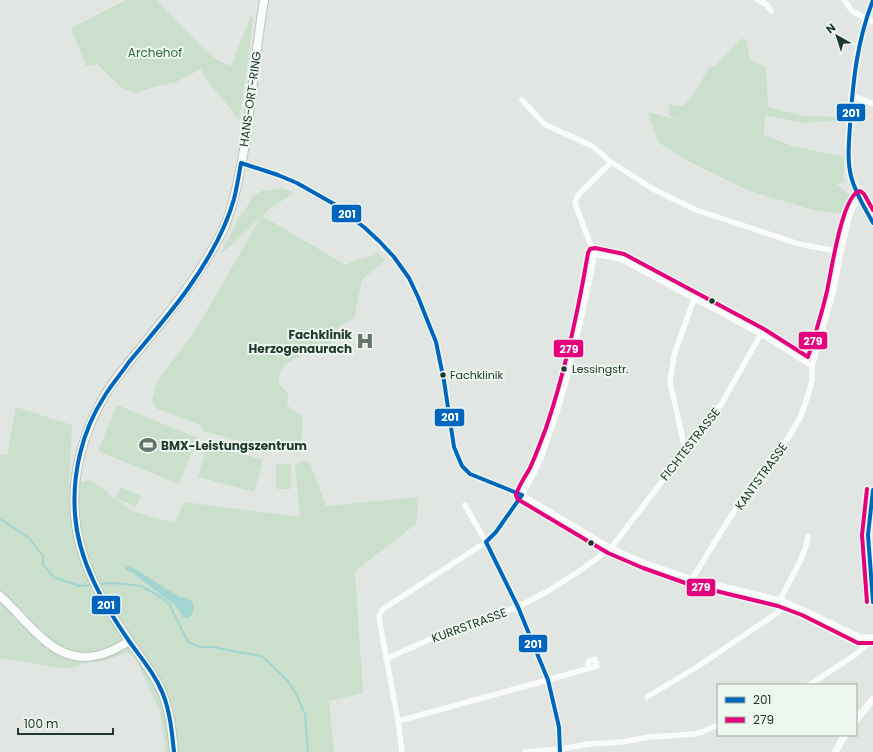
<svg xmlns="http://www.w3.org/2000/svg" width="873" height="752" viewBox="0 0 873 752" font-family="Poppins,sans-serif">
  <rect width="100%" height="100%" fill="#e1e6e3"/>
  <path fill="#cadfcc" d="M126,0H156L201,46L217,60L231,66L250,17H253L249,53L239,121L231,109L206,80L201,69L174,83L157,86L135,93L122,88L97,64L86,66L71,28Z
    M741,39H746L750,60L766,67L768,107L803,116L843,117L844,120L801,123L765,115L764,135L792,146L844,157V183L836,184L849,194V203L844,214L813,210L747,190L686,160L658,142L648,112L680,121L669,116V104C672,105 677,107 681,106C690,104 704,77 708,68L715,66Z
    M282,188L294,192C284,201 272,205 262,216L346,265L356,260L373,256L377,252L385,261L362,279L354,319C337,325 334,330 330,347C316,350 290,357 282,369C278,373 279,379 279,384L288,393L287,405L294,411L302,414V432L301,452L264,447L202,431L201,425L155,408L152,400L157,381L194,333L261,217L254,223L235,242L220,254L240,216L249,204L252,197L261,191Z
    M117,405L198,438L179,484L98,451Z
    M16,407L72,425L69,485L91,480L132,511L175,523L184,502L300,517L295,465L303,460L310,463L326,506L419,497L416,524L355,571L363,693L329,701L334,752H165V742L159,709L136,660C134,656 132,653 126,653L104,661L91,662L67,669L0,658V454L7,455Z
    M207,444L263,460L254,492L198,477Z
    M276,464H291V489H276Z
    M120,487L141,496L136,507L115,498Z"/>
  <path fill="#a2d4d2" d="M125,567H130L135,569L181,598L184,597L192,601C195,608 194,612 189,618L183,617L176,606L133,573L125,570Z"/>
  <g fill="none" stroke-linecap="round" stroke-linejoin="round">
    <path stroke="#a2d4d2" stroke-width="2" d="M0,519L29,538L43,556V565L55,578L80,586L92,585
      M98,584L114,583L141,586L161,597L169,604L188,642L200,647H212L243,653L262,656L288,681L297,696L305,714L308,752"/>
    <g stroke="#bac3be" stroke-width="10">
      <path id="secondary" d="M0,596C15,609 26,624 41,637C70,664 97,662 129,641
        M174,752C172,731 170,711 162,692C153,672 140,657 128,639C103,602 78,562 75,515C72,477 82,438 100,404C110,384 125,367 139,350C160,324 181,299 199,271C208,257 217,243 224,228C235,201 240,172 245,144C252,96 256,48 264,0"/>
    </g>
    <path stroke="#fafbfb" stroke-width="5.5" d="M758,0L766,4L771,11
      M844,0L852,11L873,22
      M851,95L873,104
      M522,100L544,124L592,146L611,162L653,189L696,210L799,244L841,252
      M241,163L278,175L297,183L334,204L365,228L380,242L394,257L409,278L418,297L436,342L444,381L454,447L462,466L470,474L522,495L611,548L645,563L692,579L780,600L804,610L860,637H873
      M594,254L621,259L761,334L812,366
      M685,449L670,382L674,355L694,299
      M465,505L486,542L518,607L548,680L559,727L560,752
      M692,579L731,516L788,438L800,418L806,401L812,381V366L833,293L841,252L849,217L852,209L859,197
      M780,600C789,581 805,557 808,537
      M386,659L453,629L518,607L548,591L578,572L611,548L722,403L761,334
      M809,685L855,655L873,639
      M647,697L697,667L777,613L783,608L786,603
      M398,721C464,703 531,685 597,666L595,659L589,661L587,669
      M402,752L398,721L380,624L379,616L383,609L486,542L496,532L522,495L534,473L541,458L557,412L569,371L590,279L594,254L575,203L578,195L611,162
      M525,752L560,749L589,744L621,742L650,737L695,734L702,732L718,725"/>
    <path stroke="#fafbfb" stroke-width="7" d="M873,0C856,40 853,79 850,122C849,138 847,161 851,177C856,193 865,208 873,223
      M873,490L868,535L873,602
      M856,720L873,699
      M835,752L845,735"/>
    <use href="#secondary" stroke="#fafbfb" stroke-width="8"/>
    <g stroke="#eef6f0" stroke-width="7">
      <path id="bus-1" d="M873,0C857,41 853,81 850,125C849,142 847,160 851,176C855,193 865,208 873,223
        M241,163L278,175L297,183L334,204L365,228L380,242L394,257L409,278L418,297L436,342L444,381L454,447L462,466L470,474L522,495
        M873,490L868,535L873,602
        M486,542L518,607L548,680L559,727L560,752
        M486,542L496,532L522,495
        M174,752C172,732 170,712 163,694C155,674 141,658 129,641C103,603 78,561 75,514C72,474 82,431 104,397C111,385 121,374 129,362C149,338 169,315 187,290C207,262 225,231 234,199C237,187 239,175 241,163"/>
    </g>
    <g stroke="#eef6f0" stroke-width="7">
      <path id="bus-2" d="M873,210L864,194L860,191C842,194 831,274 827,291C822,313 815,335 808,357L764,329L624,254L595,248L590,249L588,253C578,312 565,372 546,428C541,441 536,455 530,468C525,477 519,485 516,495L517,498L519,500L608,553L643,568L691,585L778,606L802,615L858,643H873
        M867,602L862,535L867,489"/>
    </g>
    <use href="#bus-1" stroke="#0065bd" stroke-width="4"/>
    <use href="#bus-2" stroke="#e5007d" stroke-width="4"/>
  </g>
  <defs>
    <g id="hospital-bare" transform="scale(1.38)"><path d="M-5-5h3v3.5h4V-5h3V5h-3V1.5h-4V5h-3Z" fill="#64756d" stroke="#eef6f0" stroke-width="2.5" paint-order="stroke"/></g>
    <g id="stadium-bare" transform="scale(1.38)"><path d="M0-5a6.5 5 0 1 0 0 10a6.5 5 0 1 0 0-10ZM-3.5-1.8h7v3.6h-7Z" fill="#64756d" stroke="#eef6f0" stroke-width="2.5" paint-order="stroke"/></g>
  </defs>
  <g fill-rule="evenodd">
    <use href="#hospital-bare" x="365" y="341"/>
    <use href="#stadium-bare" x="148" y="445"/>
  </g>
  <g fill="#20382d" stroke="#eef6f0" stroke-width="1.5">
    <circle cx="712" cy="301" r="3.5"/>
    <circle cx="564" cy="369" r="3.5"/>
    <circle cx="443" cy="375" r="3.5"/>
    <circle cx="591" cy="543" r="3.5"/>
  </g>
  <g text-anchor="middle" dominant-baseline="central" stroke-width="4" stroke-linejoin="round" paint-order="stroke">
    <g font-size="11" fill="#20382d" stroke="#eef6f0" text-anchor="start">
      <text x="572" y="369">Lessingstr.</text>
      <text x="450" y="375">Fachklinik</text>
    </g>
    <g font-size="12" fill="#2c6d38" stroke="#eef6f0">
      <text x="155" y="52">Archehof</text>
    </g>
    <g font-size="12" fill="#20382d" stroke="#eef6f0">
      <text transform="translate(250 99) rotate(-82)">HANS-ORT-RING</text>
      <text transform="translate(690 444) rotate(-52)">FICHTESTRASSE</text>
      <text transform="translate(761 476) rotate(-54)">KANTSTRASSE</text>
      <text transform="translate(469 625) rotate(-20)">KURRSTRASSE</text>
    </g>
    <g font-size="12" font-weight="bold" fill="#20382d" stroke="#eef6f0" text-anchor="end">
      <text x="352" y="334">Fachklinik<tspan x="352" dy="14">Herzogenaurach</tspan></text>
      <text x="161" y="445" text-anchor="start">BMX-Leistungszentrum</text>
    </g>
  </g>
  <g stroke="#eef6f0" stroke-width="1.5">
    <rect x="836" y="103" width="30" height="19" rx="4" fill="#0065bd"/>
    <rect x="331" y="204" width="31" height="19" rx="4" fill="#0065bd"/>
    <rect x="798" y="331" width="30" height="19" rx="4" fill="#e5007d"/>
    <rect x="553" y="339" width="31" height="19" rx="4" fill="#e5007d"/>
    <rect x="434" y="408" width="31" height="19" rx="4" fill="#0065bd"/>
    <rect x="686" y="578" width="30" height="19" rx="4" fill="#e5007d"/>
    <rect x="91" y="595" width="30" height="20" rx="4" fill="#0065bd"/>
    <rect x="518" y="634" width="30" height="19" rx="4" fill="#0065bd"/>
  </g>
  <g font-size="11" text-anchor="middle" font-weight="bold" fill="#fff">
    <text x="851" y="117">201</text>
    <text x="347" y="218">201</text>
    <text x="813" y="345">279</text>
    <text x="569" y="353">279</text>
    <text x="450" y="421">201</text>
    <text x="701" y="591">279</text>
    <text x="106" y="609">201</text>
    <text x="533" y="648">201</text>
  </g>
  <rect x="717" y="684" width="140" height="52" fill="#eef6f0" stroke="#9caaa2"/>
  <rect x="725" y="697" width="20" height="6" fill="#0065bd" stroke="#9caaa2"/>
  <text x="753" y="704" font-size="12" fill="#20382d">201</text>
  <rect x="725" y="717" width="20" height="6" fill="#e5007d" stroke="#9caaa2"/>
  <text x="753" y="724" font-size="12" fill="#20382d">279</text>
  <g transform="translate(837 36) rotate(321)" stroke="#eef6f0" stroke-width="3" paint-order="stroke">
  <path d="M0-3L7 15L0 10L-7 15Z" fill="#20382d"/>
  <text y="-6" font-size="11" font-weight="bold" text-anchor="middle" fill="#20382d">N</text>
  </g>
  <path d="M18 728v6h95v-6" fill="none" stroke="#20382d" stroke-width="2"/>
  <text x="24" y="728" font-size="12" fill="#20382d" stroke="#eef6f0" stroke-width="3" paint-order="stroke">100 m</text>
</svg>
